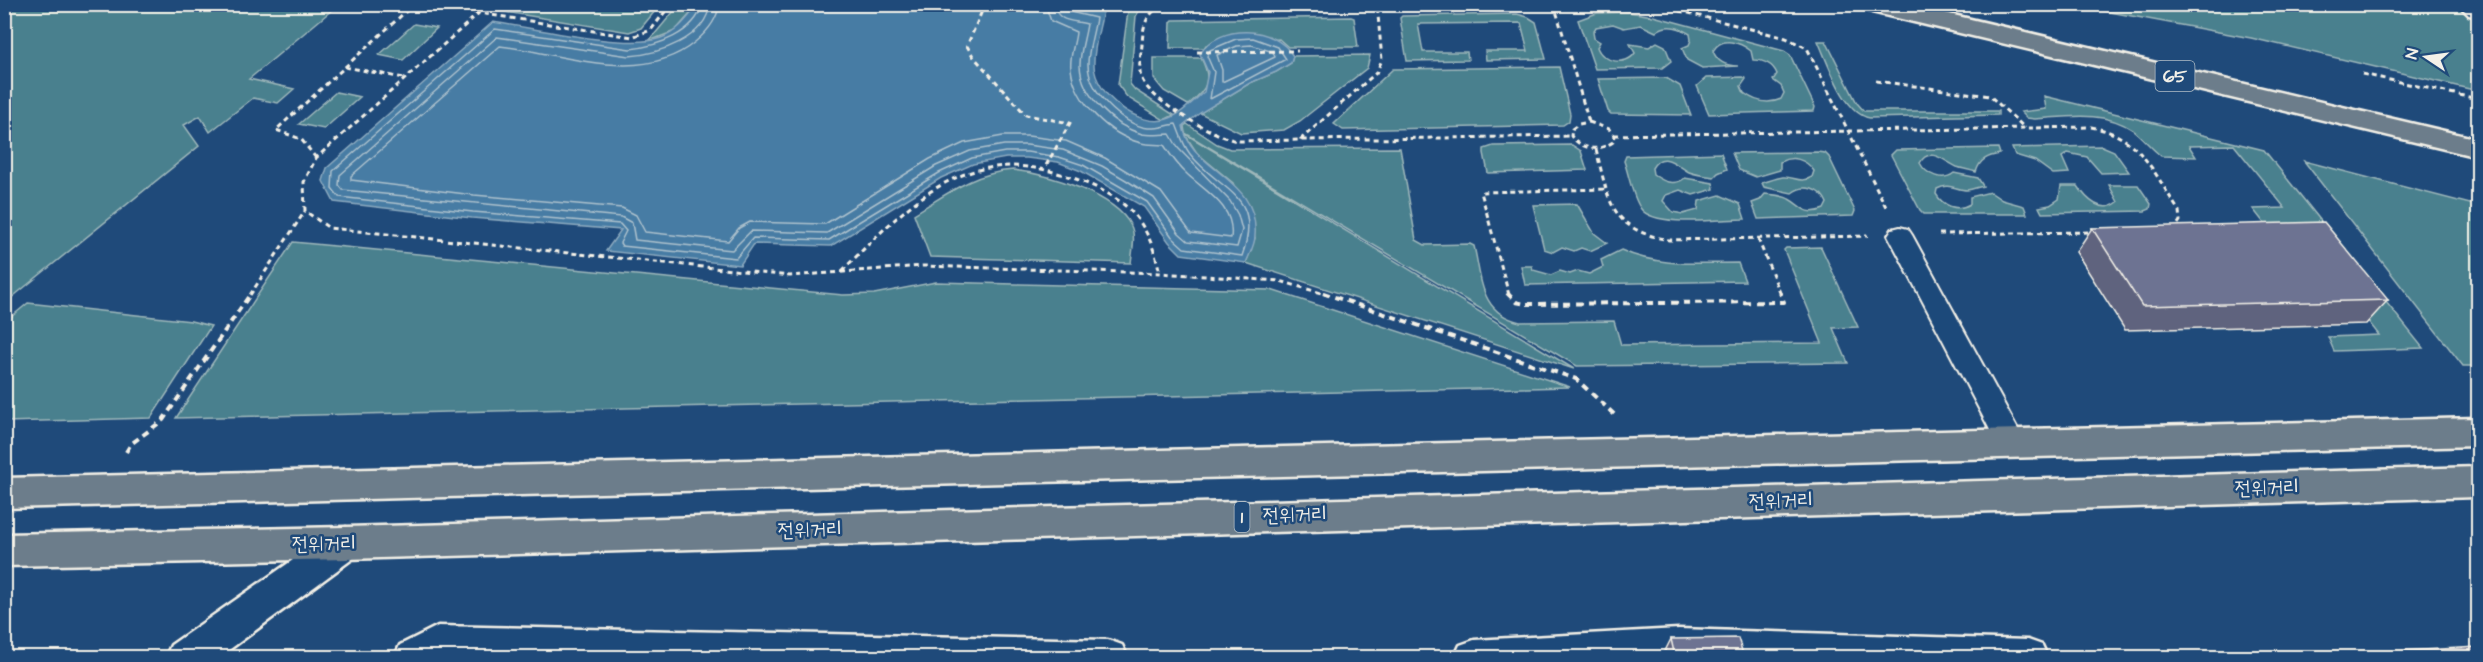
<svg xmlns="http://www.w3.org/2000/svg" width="2483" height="662" viewBox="0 0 2483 662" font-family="'Architects Daughter','Poor Story',sans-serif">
  <rect width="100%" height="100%" fill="#1f4a7a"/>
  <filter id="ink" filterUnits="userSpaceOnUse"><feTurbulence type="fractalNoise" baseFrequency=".0167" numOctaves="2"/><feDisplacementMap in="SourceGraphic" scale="12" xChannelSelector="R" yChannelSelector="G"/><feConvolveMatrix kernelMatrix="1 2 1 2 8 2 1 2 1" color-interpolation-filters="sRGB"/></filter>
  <g filter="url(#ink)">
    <path fill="#4a808e" stroke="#9fb8bb" stroke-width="1.5" d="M5,4H338V5L249,79L294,89L278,103L253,98L210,132L200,116L184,125L199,146L5,303Z
      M1129,4L1149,5L1139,11L1136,16L1130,84L1135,90L1174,115L1164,120L1127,97L1118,85Z
      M462,5H660L641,28L629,32Z
      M679,5H698L675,31L649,41Z
      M2072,5H2461L2478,16V91L2251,38Z
      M1629,12L1653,16L1784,51L1790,55L1815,107L1814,111L1709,114L1697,86L1706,78L1743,77L1746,79L1741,86L1744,93C1756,102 1768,105 1781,99L1784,93L1781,86L1773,80L1777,74C1773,64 1763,60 1753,60L1751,51C1740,42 1721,36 1713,51C1717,62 1727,66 1738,66L1702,68L1687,60L1682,48L1689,45L1691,40L1690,34C1679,27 1666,23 1656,32L1641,25L1624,28L1613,24L1596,27L1593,32L1594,38L1600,42L1597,47C1602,62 1626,67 1635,53L1630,44L1649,47L1657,42L1665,46L1671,61L1662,68L1595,69L1578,20L1597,13Z
      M1517,14L1528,17L1536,22L1546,59L1486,60L1485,51H1528L1521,23L1418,24L1423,52H1467L1468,60L1407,61L1400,18L1402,16Z
      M1351,17L1354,18L1358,47H1288L1279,39L1206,45L1204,48H1170L1171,22L1173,20Z
      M414,24L437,28L403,60L379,55Z
      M1818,41H1826L1857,103L1864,111H1998V115L1870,118C1844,114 1828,63 1818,41Z
      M1370,55L1367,68L1300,121L1284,130L1241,133L1200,113L1250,83L1276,72L1291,63L1293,56Z
      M1154,58H1201C1213,81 1207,89 1188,105L1164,91L1154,79Z
      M1559,67L1570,114L1569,121L1563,125L1343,130L1334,124L1393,69Z
      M1666,78L1680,86L1691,115L1611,114L1608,111L1598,79Z
      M336,92L360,97L324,129L299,124Z
      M2044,96L2264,150L2423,348L2334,351L2328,337L2379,335L2297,231L2271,232L2253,209L2285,208L2234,145L2189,146L2196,157L2161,156C2151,148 2143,138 2133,130C2104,110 2068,117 2035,119L2027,118L2021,112L2046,109Z
      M1187,124L1217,144L1230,149L1400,148L1416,240L1425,245L1470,244L1474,246C1482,280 1480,313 1520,322L1614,321L1621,345L1822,343L1784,250L1786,248L1821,247L1858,327L1833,328L1848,363L1577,366L1185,133L1184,126Z
      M1184,133L1574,369L1246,263L1255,238L1233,183L1197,153Z
      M1572,145L1581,151L1587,170L1488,173L1484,153V149L1493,146Z
      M2102,146L2114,151L2129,172L2101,173L2087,157L2068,153L2062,157L2069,173L2053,174L2035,161L2015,155L2012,148Z
      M1998,148L2000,154C1988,156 1980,159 1976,172C1970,170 1963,169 1957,167C1947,163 1929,145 1920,163C1926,175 1943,182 1954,173L1978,178L1983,186C1978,187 1973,189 1967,190C1956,190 1949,182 1937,189L1936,194C1943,206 1957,212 1970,204V197L1990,192L2002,200L2024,206L2027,214H1924L1920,210L1891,155L1896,150Z
      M1817,152L1825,153L1829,157L1855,211L1853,216L1758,219L1752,203L1760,200L1765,194C1772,195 1783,195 1789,199C1802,206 1805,217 1824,209L1827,203C1821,189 1804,183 1792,193L1764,187L1762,183C1769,181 1776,178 1783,177C1793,176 1801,184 1812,177L1814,171C1806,159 1792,155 1780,162V170L1756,177L1739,170L1732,153Z
      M1721,153L1727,169L1718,173L1714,177C1706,176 1697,175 1689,172C1679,168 1664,148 1652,168L1653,174C1663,182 1675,186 1685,178L1713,183L1714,189L1693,195L1680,190L1666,195L1663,201L1673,212L1683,214L1698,210L1699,201L1720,195L1740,204L1745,219C1722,219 1655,228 1641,209C1632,197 1629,175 1624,161L1626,156Z
      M2304,161L2478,206V366H2463Z
      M1013,170C1047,174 1115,194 1131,226C1136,236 1132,252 1131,263L930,257L914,214C947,194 973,173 1013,170Z
      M2109,185H2138L2151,204L2150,209L2145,211L2042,213L2039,207L2050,205L2059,199L2061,186H2078C2086,199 2102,215 2118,202Z
      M1577,204L1594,233L1607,243L1590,251L1581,248L1574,251L1562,247L1553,252L1544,249L1533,205Z
      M293,242L843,295L874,294L936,282L1271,290L1570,387L176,418Z
      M1621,250C1658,267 1698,263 1738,263L1745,281L1525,285L1521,266H1532L1533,270L1551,275L1560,271L1570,274L1578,271L1589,274L1603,267L1601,260Z
      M28,303L191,321L211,326L151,418L5,422V322Z"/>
    <path fill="#467ba4" stroke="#8caabf" stroke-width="1.5" d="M1035,4L1103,11C1100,28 1093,48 1094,65C1094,94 1140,129 1167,119C1181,115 1193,101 1204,92L1208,72L1200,54C1219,23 1275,25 1293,56L1291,63L1276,72L1250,83L1200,113L1183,126C1190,170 1260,178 1255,236C1255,245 1249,255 1246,263L1181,254L1169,242L1144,207L1081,171L1058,162L1027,158H1006L973,164L941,178L831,246L754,244L740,265L606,251L621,230L472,218L334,202L323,181L327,168L493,22C534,28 626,50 661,38C678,32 688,17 698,5Z"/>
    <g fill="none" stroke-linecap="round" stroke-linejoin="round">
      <path stroke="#aec2cd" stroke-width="1.5" d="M703,4C694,34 658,46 630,49L495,29L333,171L332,188L339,197L473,212L620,224L626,231L620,243L622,246L736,258L753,238L829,240L939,173L972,158L1005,152H1027L1059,157L1083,165L1147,202L1173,238L1184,248L1242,256C1264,194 1221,193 1190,154C1183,145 1180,134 1176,124C1167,125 1158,129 1148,128C1122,125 1088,91 1088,64C1088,49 1094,33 1096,18L1062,10L1061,4
        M710,4C706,39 658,54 629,56L497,37L340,175L339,185L343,190L621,217L632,223L635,240L732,250L751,231L827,233L936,166L970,151L1004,145H1027L1063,150L1102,166L1126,180L1154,198L1179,233L1188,241L1237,247L1242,230L1238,215L1230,201L1178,148L1170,134C1161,134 1151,136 1142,134C1114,126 1081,96 1080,65C1080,51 1085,38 1087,24C1072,20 1057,23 1054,4
        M719,4C718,20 707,32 695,42C641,87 562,53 500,46L351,176V180L474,195L622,208L636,215L645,232L728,241L739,228L750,222L825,224L930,159L964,143L1003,136H1028L1066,141L1105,158L1161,192L1191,233L1231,238C1235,207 1208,193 1188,175C1178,166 1171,156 1164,145C1156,144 1148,145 1141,143C1109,135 1075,102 1071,69C1069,57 1075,44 1076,32L1051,21L1045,4
        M1253,38L1278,47L1286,59L1210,99L1214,72L1207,56L1210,50L1236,39Z
        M1252,45L1273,52L1275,57L1222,82V70L1217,55L1237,46Z"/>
      <g stroke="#f4f1e8" stroke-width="4">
        <path id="lane" d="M1900,227L1908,229L1912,235L2021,435L2025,443L2021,451L2011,454L2001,451L1888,235L1892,229Z"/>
      </g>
      <g stroke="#f4f1e8" stroke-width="5">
        <path id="street" d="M2458,4H2478V17L2469,15Z
          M438,626L1108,640L1122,645L1128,658H394L400,645Z
          M1679,629L2028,640L2042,645L2048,658H1454L1460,645L1474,640Z"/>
      </g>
      <g stroke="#f4f1e8" stroke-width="5">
        <path id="secondary" d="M346,527L359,532L365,543L359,554L218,658H165L171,645L333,532Z"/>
      </g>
      <g stroke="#f4f1e8" stroke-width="5">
        <path id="primary" d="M1859,4H1907L2478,139V157L1872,12L1863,9Z
          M2478,418V446L4,508V478Z
          M2478,467V497L346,559L4,566V534L346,527Z"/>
      </g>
      <path stroke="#f4f1e8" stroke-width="3" stroke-dasharray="5 4" stroke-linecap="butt" d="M420,4L478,13
        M671,4L651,30L632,37L479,13L316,158L304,182L305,211L329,228L790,276L923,266L1160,273L1280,281L1328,295
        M985,4L967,46L973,56L1026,115L1070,123L1044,169
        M1288,4L1158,8C1144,17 1143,29 1142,45C1141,55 1138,68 1141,77C1149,101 1214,136 1237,141L1571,136
        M1554,4L1589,122
        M1653,4L1786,38L1807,48L1886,207
        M1197,52L1298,51
        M345,67L404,78
        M2362,74L2478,99
        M1876,81L1990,96L2025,128
        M1589,122L1609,129L1614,135L1613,142C1598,152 1583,150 1571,136L1572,129L1579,124Z
        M1614,135L2091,127C2141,136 2153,172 2179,211L2180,221L2175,228
        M1300,140L1376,73L1382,60L1377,4
        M1596,149C1609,201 1609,229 1669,240L1868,236
        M316,158L301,139L276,130L414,4
        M1939,234L2093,232
        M1758,239L1781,295
        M842,271C918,194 972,136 1086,183C1132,202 1149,225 1160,273
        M250,295L305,211
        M1509,295L1481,192L1607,189"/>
      <path stroke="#f4f1e8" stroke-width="4" stroke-dasharray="7 5" stroke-linecap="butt" d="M1323,293L1576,379L1616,416
        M1507,293L1516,302L1525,304L1784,302L1780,293
        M126,452L131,444L163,420L251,293"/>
      <use href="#lane" fill="#1f4a7a" fill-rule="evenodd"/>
      <use href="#street" fill="#1f4a7a" fill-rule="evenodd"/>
      <use href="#secondary" fill="#1f4a7a" fill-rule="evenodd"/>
      <use href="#primary" fill="#6c7d8b" fill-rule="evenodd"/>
    </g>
    <path fill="#5e637e" stroke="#f4f1e8" stroke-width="1.5" d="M2092,228L2388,300L2366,324L2125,330L2076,252Z
      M1671,639L1744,657H1662Z
      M2404,651L2478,657H2396Z"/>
    <path fill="#6d7392" stroke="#f4f1e8" stroke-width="1.5" d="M2324,222L2388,300L2142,306L2092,228Z
      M1738,638L1744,657H1675L1671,639Z
      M2478,647V657H2409L2404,651Z
      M1030,654V657H988Z"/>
  </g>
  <g text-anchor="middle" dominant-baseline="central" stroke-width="5" stroke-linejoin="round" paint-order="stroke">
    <g fill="#1f4a7a" stroke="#b4bfc7" stroke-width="1.5">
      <rect x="2155.5" y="61" width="39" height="30" rx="4.5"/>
      <rect x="1234.5" y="502" width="15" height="30" rx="4.5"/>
    </g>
    <g font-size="18" font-weight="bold" fill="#f4f1e8">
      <text x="2175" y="76">65</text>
      <text x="1242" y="517">1</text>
    </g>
    <g font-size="20" fill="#f4f1e8" stroke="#1f4a7a">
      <text transform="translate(2267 488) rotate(-2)">전위거리</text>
      <text transform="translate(1781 501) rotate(-2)">전위거리</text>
      <text transform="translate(1295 515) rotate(-2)">전위거리</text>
      <text transform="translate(810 530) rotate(-2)">전위거리</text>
      <text transform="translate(324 544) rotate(-1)">전위거리</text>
    </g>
  </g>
  <rect width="2483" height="662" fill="none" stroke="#1f4a7a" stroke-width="24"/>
  <rect x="12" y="12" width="2459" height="638" fill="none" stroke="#f4f1e8" stroke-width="2" filter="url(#ink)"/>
  <g transform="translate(2426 57) rotate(283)" stroke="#1f4a7a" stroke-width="4.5" paint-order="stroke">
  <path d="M0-4.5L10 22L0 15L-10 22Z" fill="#f4f1e8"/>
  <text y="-9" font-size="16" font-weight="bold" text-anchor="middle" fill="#f4f1e8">N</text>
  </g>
</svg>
